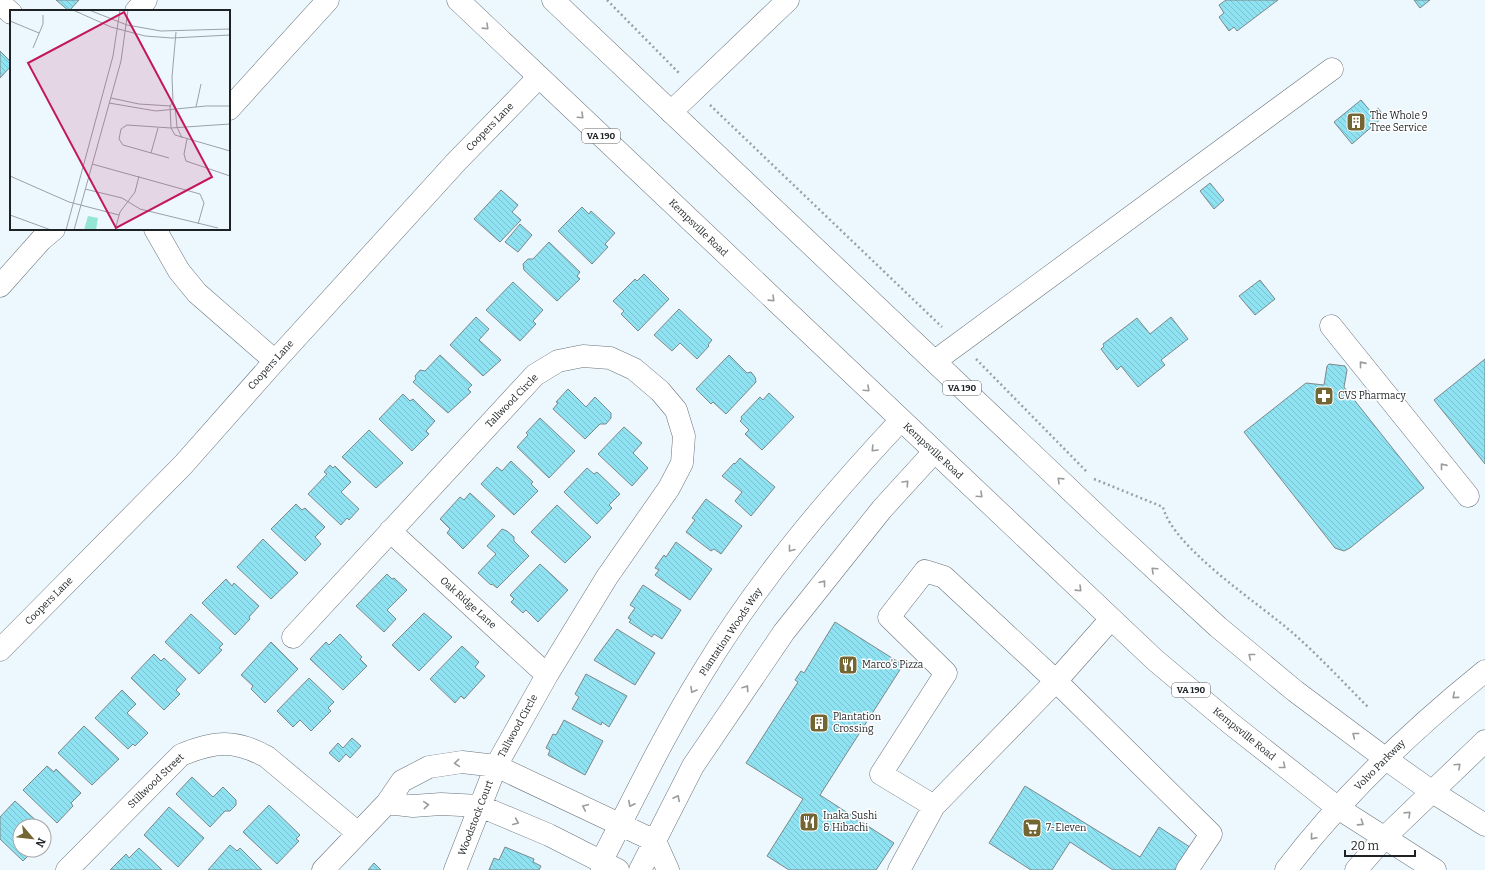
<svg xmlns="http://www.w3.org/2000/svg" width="1485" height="870" viewBox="0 0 1485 870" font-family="Bitter,serif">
  <defs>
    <pattern id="building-back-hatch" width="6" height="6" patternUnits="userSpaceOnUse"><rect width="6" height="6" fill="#8ee2f1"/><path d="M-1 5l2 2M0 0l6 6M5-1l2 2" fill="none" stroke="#7ac2ce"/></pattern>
  </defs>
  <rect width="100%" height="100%" fill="#ecf7fe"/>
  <path fill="url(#building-back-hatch)" stroke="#7c888a" d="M56,0H79L69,11Z
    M1226,0H1278L1237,31L1234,27L1229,31L1219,17L1224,13L1219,5Z
    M1414,0H1430L1420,8Z
    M0,51L11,62V66L0,78Z
    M1361,100L1372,113L1378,108L1384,116L1352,144L1334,122Z
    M1210,183L1224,200L1214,209L1200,191Z
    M501,190L518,205L512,212L521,220L500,242L474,219Z
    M582,207L589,214L591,211L615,233L605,244L608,247L592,264L558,231Z
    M520,224L532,235L518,252L505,242Z
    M549,242L580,272L577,276L580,279L557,301L524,270L523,264L528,259H533Z
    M644,274L669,299L638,331L621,314L624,311L613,301L635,279L637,281Z
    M1260,280L1275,299L1255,315L1239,296Z
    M513,282L543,310L533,321L536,324L520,341L486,310Z
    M679,309L712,340L708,345L709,346L697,359L680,343L672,351L654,335Z
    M476,317L489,329L479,340L501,360L483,376L450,345Z
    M1171,317L1188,339L1161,360L1165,365L1138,387L1121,366L1117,370L1101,349L1104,346L1103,344L1137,318L1150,334Z
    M440,355L472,385L468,389L471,392L448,413L413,382L416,379L415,376L420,370L425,371Z
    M729,355L747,373L751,372L755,377L756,382L726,414L713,402L711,404L696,389Z
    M1485,359V464L1434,400Z
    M1329,364L1345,366L1347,370L1344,387L1424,488L1350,548L1344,551L1335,548L1244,432L1306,383L1324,385L1327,366Z
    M568,389L586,407L595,397L611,413V418L606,424H600L585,439L553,409L558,403L556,402Z
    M769,393L794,417L762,450L745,434L749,430L740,421L742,419L741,417L760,397L763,400Z
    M403,394L410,401L413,399L435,421L426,431L429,434L412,451L379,419Z
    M540,418L575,451L549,478L517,447L528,435L526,433Z
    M624,427L642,443L633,453L648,468L632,486L598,454Z
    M369,430L403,463L376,488L342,457Z
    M740,458L775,487L751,516L735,501L742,492L722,476L734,463L735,464Z
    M511,461L533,482L531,484L538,491L514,515L481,484L497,467L502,471Z
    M330,465L333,468L335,466L351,482L341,492L359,509L349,520L347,518L341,525L308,494L327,474L324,472Z
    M587,468L594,474L597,472L620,494L609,505L612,508L597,524L564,492Z
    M470,493L495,516L463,549L447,533L450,529L440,519L460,497L464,500Z
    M706,499L742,526L721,554L714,549L711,551L686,532L695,520L692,518Z
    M296,504L302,510L305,508L325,527L315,537L321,544L305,561L271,529Z
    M557,505L591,537L565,563L531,532Z
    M502,529L507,531L514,537V541L529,556L497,588L492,584L491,585L478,573L496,554L487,546Z
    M263,539L298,573L271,599L237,567Z
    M676,542L712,569L690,600L655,575L659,570L655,568L664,555L666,557Z
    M540,564L568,590L538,622L526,610L523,613L511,602L514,599L510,595Z
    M387,574L392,579L394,578L407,590L387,610L396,619L384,632L356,606Z
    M226,579L232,586L234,583L259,606L249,617L250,619L235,635L202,603Z
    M643,585L681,610L662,639L654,634L652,637L629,622L631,620L628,618L635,608L630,605Z
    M424,613L452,637L419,671L392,645Z
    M191,614L223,644L219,648L222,650L199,674L165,642Z
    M835,622L903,665L820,795L894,843L876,870H789L767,856L803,799L746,763L798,682L795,680L801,671L804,673Z
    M617,629L655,653L635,685L594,660Z
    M340,634L362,657L360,659L367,666L343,690L310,659L326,642L329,645Z
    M271,642L298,669L265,703L251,689L253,686L241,675Z
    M462,646L479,662L475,667L485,676L464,699L461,696L455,703L430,679Z
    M154,654L161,661L164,658L186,679L176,690L180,694L164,710L131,678Z
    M586,674L627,696L609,727L602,722L601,725L572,709L579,697L575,694Z
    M309,678L334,702L328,708L331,711L311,731L300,720L293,727L277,711Z
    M122,690L136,704L127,713L148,733L135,746L133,744L128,749L95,718Z
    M564,720L603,741L585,775L548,755L550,750L546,748L553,734L556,735Z
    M84,726L119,759L92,785L58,753Z
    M352,738L361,746L350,758L346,754L339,762L329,753L338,743L343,748Z
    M47,766L54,772L56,769L81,793L71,803L73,806L57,823L23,790Z
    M192,777L213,797L223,787L236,800V805L230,811H225L210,827L176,794Z
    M1025,786L1140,857L1159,827L1196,851L1184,870H1113L1070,842L1052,870H1031L989,843Z
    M15,801L42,826H20V850H34L23,861L0,839V817Z
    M269,805L300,835L296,839L299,841L277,864L243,832Z
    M169,807L204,838L178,867L144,835Z
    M230,845L237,851L240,848L262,870H208Z
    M505,847L534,859L533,862L541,866L539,870H489L494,858L499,860Z
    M139,848L162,870H110L126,854L129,858Z
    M374,863L381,870H368Z"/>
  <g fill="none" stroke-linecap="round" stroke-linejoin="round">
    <g stroke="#6b747a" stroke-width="23">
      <path id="minor" d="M0,3L11,13
        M136,11L146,0
        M229,109L328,0
        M671,112L788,0
        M155,229L179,271L197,293L275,361
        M0,286L41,240L54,229
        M1331,326L1468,496
        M935,361L1332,69
        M390,531L547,675
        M293,637L535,375L558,361L583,356L610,358L634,369L660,391L676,410L684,436L682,463L669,488L607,577L547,675L496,766L455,870
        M0,650L183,465L275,361L457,161L539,77
        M387,803L413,806L441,804L480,806L549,835L618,870
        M934,806L1056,681L1211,834L1187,870
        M67,870L181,755C214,741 235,739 267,757L358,833
        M323,870L387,803L402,781L429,767L462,762L496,766L655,841L668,870
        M602,870L601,862C634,798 665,733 703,672C758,581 828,498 901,420
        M640,870L693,766L784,632L882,509L934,452
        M899,870L934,806L881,774L946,673L889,617L925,571L944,577L1056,681L1111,619"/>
    </g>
    <g stroke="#6b747a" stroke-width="23">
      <path id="major" d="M458,0L1155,660L1230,723L1338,808L1435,870
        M553,0L1107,525L1218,627L1295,691L1386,759L1431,791L1485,825
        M1286,870C1343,795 1412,730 1485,671
        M1356,870L1384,838L1485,741"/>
    </g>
    <path stroke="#98a0a5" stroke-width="2.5" stroke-dasharray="2 3" stroke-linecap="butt" d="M607,0L679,73
      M710,105L942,327
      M976,359L1086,471
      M1094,479L1163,507C1173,548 1260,604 1294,634C1320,657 1344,683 1368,707"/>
    <use href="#minor" stroke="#fff" stroke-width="22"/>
    <use href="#major" stroke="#fff" stroke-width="22"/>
  </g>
  <defs><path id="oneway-chevron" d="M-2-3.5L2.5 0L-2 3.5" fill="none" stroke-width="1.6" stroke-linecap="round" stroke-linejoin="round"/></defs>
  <g stroke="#9a9c9c">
    <use href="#oneway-chevron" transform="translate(486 27) rotate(44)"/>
    <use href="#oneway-chevron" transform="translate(581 116) rotate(43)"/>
    <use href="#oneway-chevron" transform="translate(772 299) rotate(44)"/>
    <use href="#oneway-chevron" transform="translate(1362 364) rotate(-129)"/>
    <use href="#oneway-chevron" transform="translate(867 389) rotate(43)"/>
    <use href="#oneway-chevron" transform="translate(874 449) rotate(133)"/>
    <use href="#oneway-chevron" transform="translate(1443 466) rotate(-129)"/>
    <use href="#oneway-chevron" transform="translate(1060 480) rotate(-136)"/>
    <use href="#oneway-chevron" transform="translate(906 483) rotate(-47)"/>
    <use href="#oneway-chevron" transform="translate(980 495) rotate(43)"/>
    <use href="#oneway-chevron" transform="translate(791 549) rotate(128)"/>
    <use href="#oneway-chevron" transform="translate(1154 570) rotate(-137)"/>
    <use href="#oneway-chevron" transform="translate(823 583) rotate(-52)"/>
    <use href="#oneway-chevron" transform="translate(1079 589) rotate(44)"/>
    <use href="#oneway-chevron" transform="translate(1251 656) rotate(-141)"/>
    <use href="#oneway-chevron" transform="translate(746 688) rotate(-56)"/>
    <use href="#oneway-chevron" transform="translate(693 690) rotate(120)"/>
    <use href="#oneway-chevron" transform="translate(1455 696) rotate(140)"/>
    <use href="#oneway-chevron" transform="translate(1355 735) rotate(-142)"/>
    <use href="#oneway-chevron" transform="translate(457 763) rotate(175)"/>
    <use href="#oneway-chevron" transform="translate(1283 766) rotate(39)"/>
    <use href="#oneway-chevron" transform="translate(1458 766) rotate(-43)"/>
    <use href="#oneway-chevron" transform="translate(677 798) rotate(-63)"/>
    <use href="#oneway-chevron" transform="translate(631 804) rotate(117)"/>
    <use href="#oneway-chevron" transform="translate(426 805) rotate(-5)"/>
    <use href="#oneway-chevron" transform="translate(585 807) rotate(-155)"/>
    <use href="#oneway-chevron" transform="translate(1408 814) rotate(-44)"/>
    <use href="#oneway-chevron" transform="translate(516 822) rotate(23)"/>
    <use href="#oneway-chevron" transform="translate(1361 823) rotate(33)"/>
    <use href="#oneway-chevron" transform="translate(1313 837) rotate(131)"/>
  </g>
  <defs>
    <g id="building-square" transform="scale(1)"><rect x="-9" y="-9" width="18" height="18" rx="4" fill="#746633" stroke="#fff"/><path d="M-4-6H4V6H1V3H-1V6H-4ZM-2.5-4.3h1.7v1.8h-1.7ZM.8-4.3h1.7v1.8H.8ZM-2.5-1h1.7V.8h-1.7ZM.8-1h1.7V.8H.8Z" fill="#fff"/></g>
    <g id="pharmacy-square" transform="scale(1)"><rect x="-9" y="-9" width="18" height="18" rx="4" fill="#746633" stroke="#fff"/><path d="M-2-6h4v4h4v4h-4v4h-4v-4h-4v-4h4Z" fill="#fff"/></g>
    <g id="restaurant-square" transform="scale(1)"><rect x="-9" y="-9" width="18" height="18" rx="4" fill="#746633" stroke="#fff"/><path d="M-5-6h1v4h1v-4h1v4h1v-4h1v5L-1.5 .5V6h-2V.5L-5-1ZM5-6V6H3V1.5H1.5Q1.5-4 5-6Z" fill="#fff"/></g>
    <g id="supermarket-square" transform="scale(1)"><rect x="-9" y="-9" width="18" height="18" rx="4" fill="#746633" stroke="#fff"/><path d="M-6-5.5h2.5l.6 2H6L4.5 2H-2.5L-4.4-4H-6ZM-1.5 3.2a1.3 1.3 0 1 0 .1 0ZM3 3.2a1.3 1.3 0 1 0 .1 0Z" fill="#fff"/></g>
  </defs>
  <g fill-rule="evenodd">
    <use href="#building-square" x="1356" y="122"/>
    <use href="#pharmacy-square" x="1324" y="396"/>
    <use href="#restaurant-square" x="848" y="665"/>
    <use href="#building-square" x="819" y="723"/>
    <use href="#restaurant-square" x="809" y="822"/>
    <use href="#supermarket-square" x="1032" y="828"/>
  </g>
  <g text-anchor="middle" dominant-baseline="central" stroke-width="3" stroke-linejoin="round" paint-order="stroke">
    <g fill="#fff" stroke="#626466" stroke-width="1">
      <rect x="582" y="129" width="38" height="14" rx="3"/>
      <rect x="943" y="381" width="38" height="14" rx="3"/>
      <rect x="1172" y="683" width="38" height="14" rx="3"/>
    </g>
    <g font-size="9" font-weight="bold" fill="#1e2224">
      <text x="601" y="136">VA 190</text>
      <text x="962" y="388">VA 190</text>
      <text x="1191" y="690">VA 190</text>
    </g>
    <g font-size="10" fill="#1e2224" stroke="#fff" text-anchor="start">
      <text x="1370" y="116">The Whole 9<tspan x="1370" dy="12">Tree Service</tspan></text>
      <text x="1338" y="396">CVS Pharmacy</text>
      <text x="862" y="665">Marco's Pizza</text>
      <text x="833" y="717">Plantation<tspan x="833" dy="12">Crossing</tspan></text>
      <text x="823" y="816">Inaka Sushi<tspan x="823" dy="12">&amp; Hibachi</tspan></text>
      <text x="1046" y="828">7-Eleven</text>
    </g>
    <g font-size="10" fill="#1e2224" stroke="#fff">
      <text transform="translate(490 127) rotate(-46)">Coopers Lane</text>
      <text transform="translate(698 228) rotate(44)">Kempsville Road</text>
      <text transform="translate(271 365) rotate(-48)">Coopers Lane</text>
      <text transform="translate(512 401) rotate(-46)">Tallwood Circle</text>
      <text transform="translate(933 451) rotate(43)">Kempsville Road</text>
      <text transform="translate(49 601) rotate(-45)">Coopers Lane</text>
      <text transform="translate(468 603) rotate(42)">Oak Ridge Lane</text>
      <text transform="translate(731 632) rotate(-56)">Plantation Woods Way</text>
      <text transform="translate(518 726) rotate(-61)">Tallwood Circle</text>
      <text transform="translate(1244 734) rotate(39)">Kempsville Road</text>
      <text transform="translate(1380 765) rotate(-45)">Volvo Parkway</text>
      <text transform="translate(156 781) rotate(-44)">Stillwood Street</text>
      <text transform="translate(476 818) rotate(-69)">Woodstock Court</text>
    </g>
  </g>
  <g transform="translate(10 10)">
    <rect width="220" height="220" fill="#ecf7fe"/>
    <path d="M78,206L88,208L86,220H74Z" fill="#93e6d6"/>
    <path fill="none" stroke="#9aa2a7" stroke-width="1" d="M63,0L101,17L135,26L162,28L220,25M79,0L117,15L151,21L220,19M0,11L29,23M166,22L162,67L163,92L165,96L167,117L172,128M23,38L33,14V5M101,88L129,94L161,96M163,92L160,96L161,118L165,125L220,141M99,93L146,101L196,96H220M186,97L191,74M177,129L174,144L176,151L220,166M141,143L148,118M159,148L113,135L109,129L111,119L117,115L161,118L220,114M82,154L190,184L194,193L188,214M0,166L59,192L109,205M75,179L112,188L130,199L208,218M0,205L41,220M56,220L103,46L110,0M64,220L111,51L118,0M105,220L110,202L125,182L129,166"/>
    <path fill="#c2185b" fill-opacity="0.15" stroke="#c2185b" stroke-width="2" d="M114,2L202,167L106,218L18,53Z"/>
    <rect width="220" height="220" fill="none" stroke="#1e2224" stroke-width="2"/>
  </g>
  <g transform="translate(32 838) rotate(118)"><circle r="19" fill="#ffffff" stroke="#a5a7a7"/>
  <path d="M0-3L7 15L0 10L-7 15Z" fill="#746633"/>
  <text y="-6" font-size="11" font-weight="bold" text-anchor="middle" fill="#1e2224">N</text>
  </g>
  <path d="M1345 850v6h70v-6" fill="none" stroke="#1e2224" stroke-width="2"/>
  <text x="1351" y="850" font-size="12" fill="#1e2224" stroke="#ffffff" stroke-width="3" paint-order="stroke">20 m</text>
</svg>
